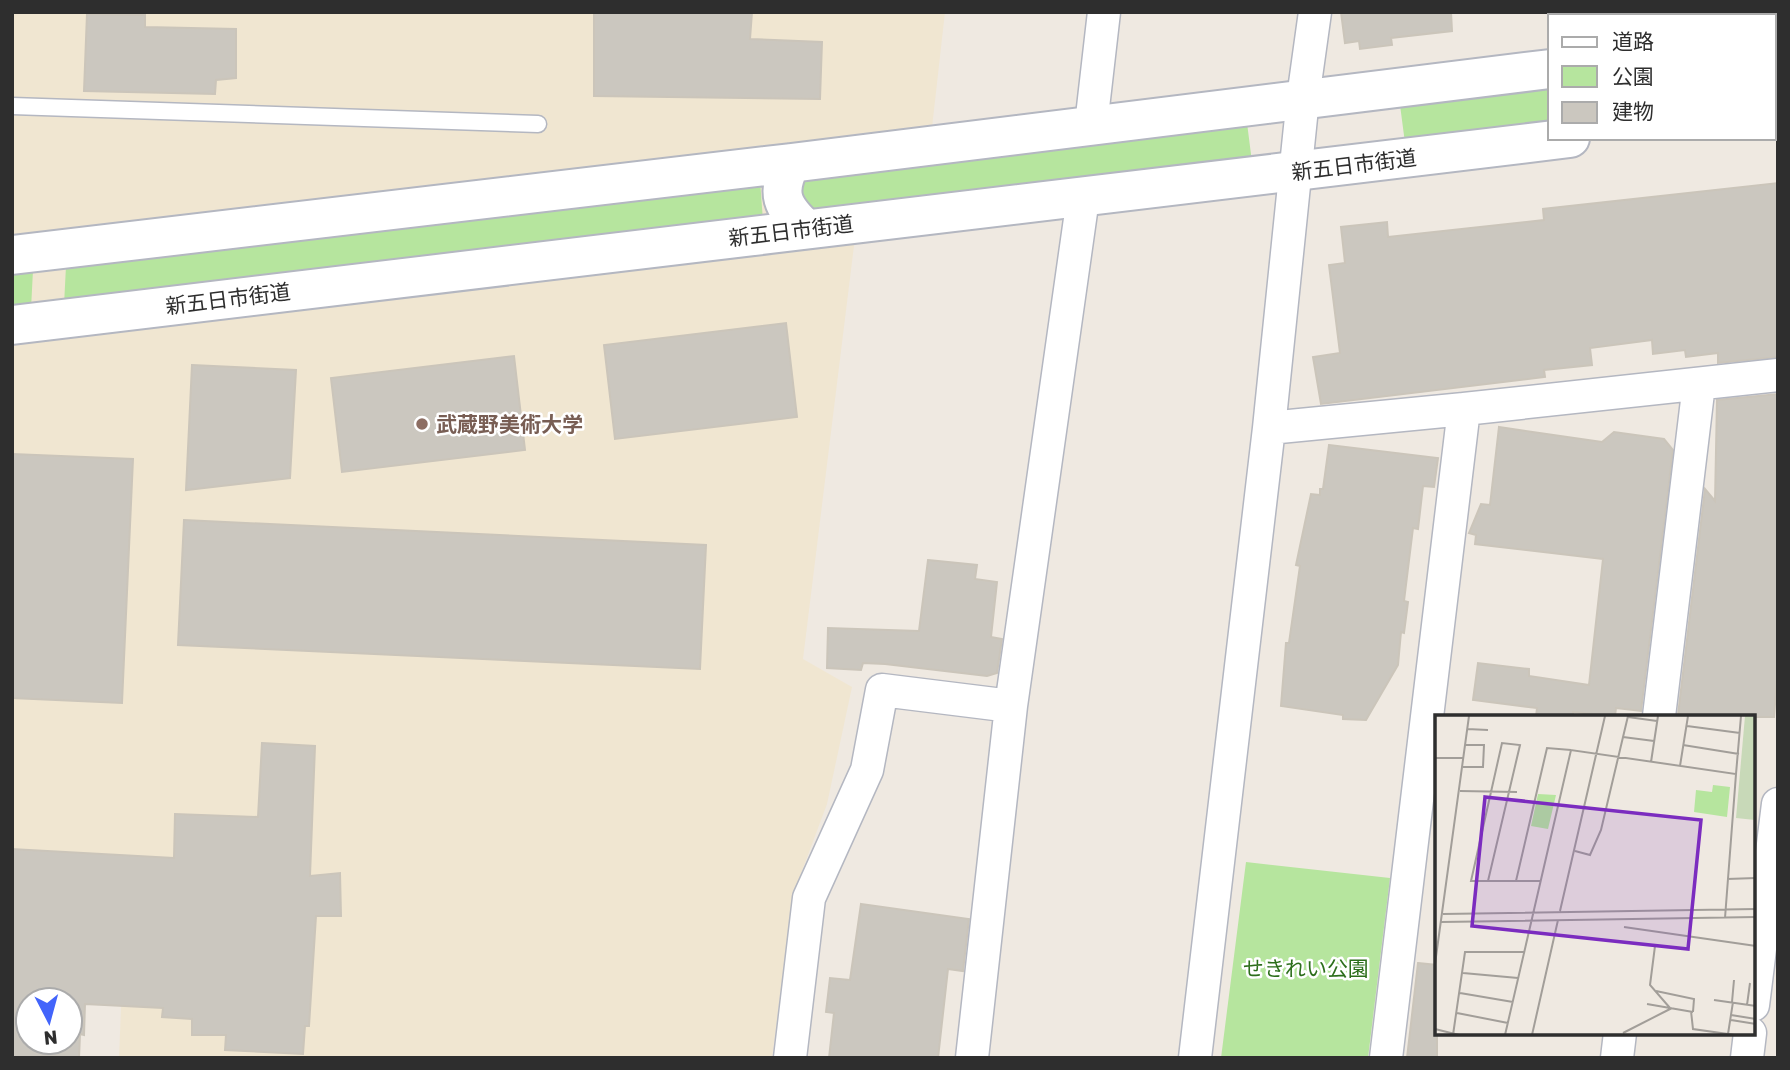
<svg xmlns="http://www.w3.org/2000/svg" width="1790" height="1070" viewBox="0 0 1790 1070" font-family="Rubik,'Noto Sans JP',sans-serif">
  <rect width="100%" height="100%" fill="#efe9e1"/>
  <path fill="#f0e6d1" d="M12,12H945L926,181L861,189L803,659L852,687L827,804L793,895L772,1058H119L125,911L12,905Z"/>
  <path fill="#b6e59e" d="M1550,86V126L1405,143L1400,105Z
    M1247,123L1252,162L805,213L798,183L804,177Z
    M760,180L763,221L64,305L66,266Z
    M33,270L31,309L12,312V273Z
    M1246,862L1390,878L1368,1058H1221Z"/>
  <path fill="#cbc7bf" stroke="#cbc5ba" stroke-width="2" fill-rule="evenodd" d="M594,12H752L750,39L822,42L820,99L594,96Z
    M1341,12H1451L1452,31L1391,38L1392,45L1360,49L1359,41L1345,43Z
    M87,14L145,15V27L236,29V78L216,80L215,94L84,91Z
    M1778,183V357L1718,363V353L1686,357L1685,350L1653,354L1652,340L1590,348L1592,365L1544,370L1545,377L1321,404L1313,357L1340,353L1329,265L1345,263L1341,227L1387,222L1388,237L1544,220L1543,209Z
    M786,323L797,417L615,439L604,345Z
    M514,356L525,450L342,472L331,378Z
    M192,365L296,370L290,478L186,490Z
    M1778,394V667L1774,717H1682L1678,715L1705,489L1715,501L1717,400Z
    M1499,427L1602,442L1614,432L1664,439L1673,450L1641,711L1616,708L1615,716L1573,712V717H1536L1537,708L1473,700L1478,663L1529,669V676L1589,685L1603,559L1475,544L1476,535L1469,533L1481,504L1490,505Z
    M1329,445L1438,458L1434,487L1423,486L1418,529L1413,528L1404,601L1408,602L1404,633L1401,632L1398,665L1366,720L1343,719V715L1281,706L1286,643H1289L1300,566L1296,565L1311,494L1320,495V489H1323Z
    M12,454L133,459L122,703L12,698Z
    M184,520L706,545L700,669L178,645Z
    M928,560L977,565L975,579L997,582L991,637L1002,639L997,673L987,676L885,664L863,663L861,670L827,668L828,628L919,631Z
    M262,743L315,746L310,876L340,873L341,916H316L309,1026H305L303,1054L225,1050L226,1035H192V1019L162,1017L163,1008L85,1004L84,1035L80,1034L79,1058H12V849L174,858L175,814L258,817ZM28,1000H70V1042H28Z
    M861,904L969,919L963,971L948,969L938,1058H829L834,1013L826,1012L830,978L850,980Z
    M1418,963L1437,965V1058H1407Z"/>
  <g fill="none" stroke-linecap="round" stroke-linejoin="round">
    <g stroke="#b4b7c1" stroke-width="19">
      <path id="lane" d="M12,106L538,124"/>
    </g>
    <g stroke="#b4b7c1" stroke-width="35">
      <path id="street" d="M1091,125L1104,12
        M1269,428L1464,409
        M1659,716L1699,384
        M1753,1005L1778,804
        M790,1058L809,898L867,770L882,690L1011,706
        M972,1058L1011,706L1083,198
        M1195,1058L1269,428L1303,98L1315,12
        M1386,1058L1464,409L1778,375
        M1617,1058L1620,1033
        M1747,1058L1750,1033"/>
    </g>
    <g stroke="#b4b7c1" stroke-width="42">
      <path id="secondary" d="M1774,42L1778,41
        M1774,113L1778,112
        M791,163C775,193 782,207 806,229
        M12,255L791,163L1550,69
        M12,325L1570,138"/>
    </g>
    <use href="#lane" stroke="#fff" stroke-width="16"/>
    <use href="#street" stroke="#fff" stroke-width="32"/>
    <use href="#secondary" stroke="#fff" stroke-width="38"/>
  </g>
  <circle fill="#8d6e63" stroke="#fff" stroke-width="2.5" cx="422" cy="424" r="7"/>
  <g text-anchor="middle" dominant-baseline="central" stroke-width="5" stroke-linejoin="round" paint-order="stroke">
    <g font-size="21" fill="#2e2e2e" stroke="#fff">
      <text transform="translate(1354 165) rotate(-7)">新五日市街道</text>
      <text transform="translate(791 231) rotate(-7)">新五日市街道</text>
      <text transform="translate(228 299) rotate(-7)">新五日市街道</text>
    </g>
    <g font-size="21" font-weight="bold" fill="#785e54" stroke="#fff" text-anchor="start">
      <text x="436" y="424">武蔵野美術大学</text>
    </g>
    <g font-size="21" fill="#2c6e1b" stroke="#fff">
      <text x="1306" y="968">せきれい公園</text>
    </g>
  </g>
  <g transform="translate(1435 715)">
    <rect width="320" height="320" fill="#efe9e1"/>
    <path d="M278,70L295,72L292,102L259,97L261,75L277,77ZM103,79L121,80L113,114L96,111Z" fill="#b6e59e"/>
    <path d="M310,1H320V105L301,103Z" fill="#c8d9b8"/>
    <path fill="none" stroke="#a29e99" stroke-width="2" d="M193,2L222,6M252,11L305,18M32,14L53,15M188,22L219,26M248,30L304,39M0,43H29M216,47L223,1M245,51L253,1M28,52H48L49,30H31M301,59L306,1M25,76L82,77M140,136L155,140L166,115L193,1M292,164L321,163M53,166L85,30L67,28L36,166H81L112,33L136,35M81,166H105M125,196L170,1M8,199L321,194M6,207L321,202M189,212L321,231M220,231L215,270L235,293M0,249L34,1M28,258L83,263M221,276L259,284L258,297M25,278L78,287M279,285L321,291M297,287L299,265M298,287L293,319L299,320M212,289L258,297M312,290L315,268M256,296L258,314L293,319M22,298L73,308M296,300L321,304M296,305L321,309M0,314L24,320M188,318L237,293M18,320L30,237H89M70,320L136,35L301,59L290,203M97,320L123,205"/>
    <path fill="#7b2cbf" fill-opacity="0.15" stroke="#7b2cbf" stroke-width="3.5" d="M50,82L266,105L253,234L37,211Z"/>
    <rect width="320" height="320" fill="none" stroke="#2e2e2e" stroke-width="3.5"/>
  </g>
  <rect width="1790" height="1070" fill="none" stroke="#2e2e2e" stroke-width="28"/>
  <rect x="1548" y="14" width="228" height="126" fill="#ffffff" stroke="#ababab" stroke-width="2"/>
  <rect x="1562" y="37" width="35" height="10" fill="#ffffff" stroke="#ababab" stroke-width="2"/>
  <text x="1612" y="49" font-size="21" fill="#2e2e2e">道路</text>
  <rect x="1562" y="66" width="35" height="21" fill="#b6e59e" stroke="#ababab" stroke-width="2"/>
  <text x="1612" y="84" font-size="21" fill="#2e2e2e">公園</text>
  <rect x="1562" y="102" width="35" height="21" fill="#cbc7bf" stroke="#ababab" stroke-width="2"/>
  <text x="1612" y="119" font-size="21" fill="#2e2e2e">建物</text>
  <g transform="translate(49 1021) rotate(174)"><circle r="33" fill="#ffffff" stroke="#ababab" stroke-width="2"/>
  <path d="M0-5L12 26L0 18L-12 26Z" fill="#4264fb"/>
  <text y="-10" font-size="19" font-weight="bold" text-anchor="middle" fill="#2e2e2e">N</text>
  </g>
</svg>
